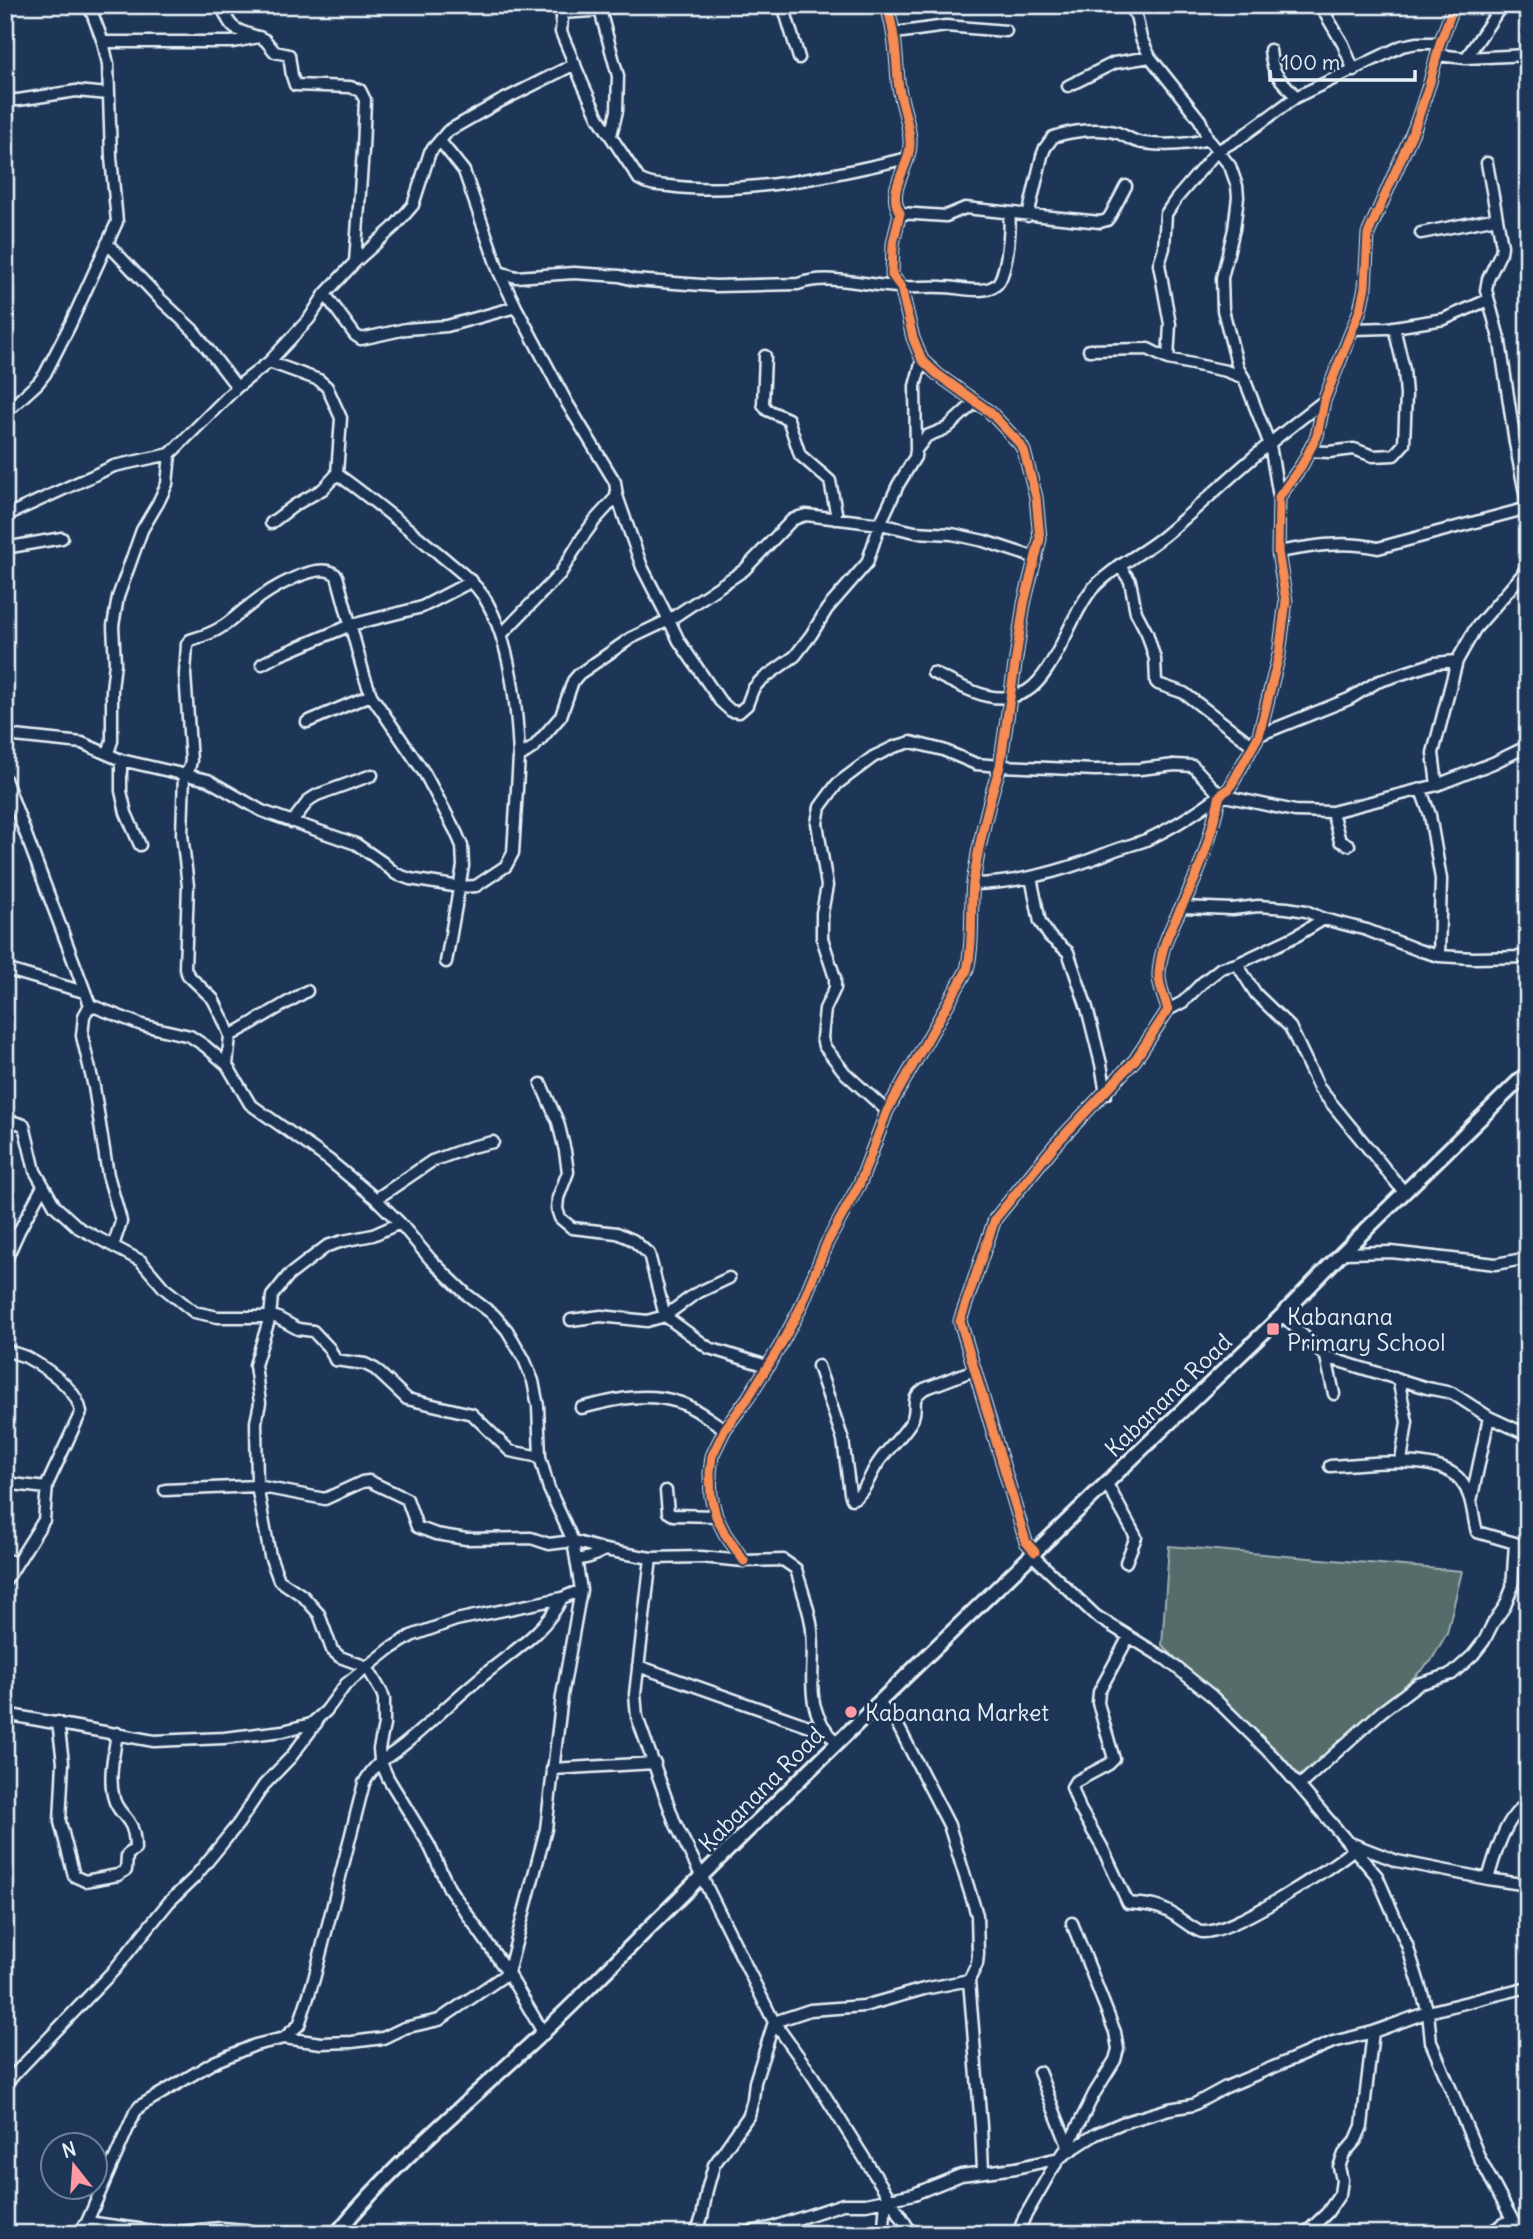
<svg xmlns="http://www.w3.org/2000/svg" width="1533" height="2239" viewBox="0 0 1533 2239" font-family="Delius,sans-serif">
  <rect width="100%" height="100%" fill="#1d3557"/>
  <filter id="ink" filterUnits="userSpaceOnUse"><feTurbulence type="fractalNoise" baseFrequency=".0143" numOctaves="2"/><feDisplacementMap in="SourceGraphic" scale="14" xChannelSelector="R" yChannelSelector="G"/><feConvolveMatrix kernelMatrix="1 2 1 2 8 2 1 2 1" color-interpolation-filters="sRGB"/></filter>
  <g filter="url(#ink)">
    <path fill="#546d6a" stroke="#9eafb1" stroke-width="2" d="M1169,1546L1462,1571L1447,1633L1431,1661L1304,1781L1162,1645Z"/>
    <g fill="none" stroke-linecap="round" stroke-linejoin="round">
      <g stroke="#e8f1f8" stroke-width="15">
        <path id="minor" d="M222,5C229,27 233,30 255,36
          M563,5L561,32L582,82L598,117L639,179C648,185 658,185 669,186C744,196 835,175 908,158
          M783,5L799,58
          M1127,5L1136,15L1141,38L1150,57L1200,120L1208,139L1230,166L1237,186L1238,197L1234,229L1222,278L1223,310L1238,368L1244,378L1270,445L1279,497
          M1320,5L1343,44L1354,71
          M600,10L618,76L617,111L611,135
          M561,13L592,11L619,5
          M895,33L946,26L1006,31
          M103,42H233L259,37L265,40L275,52L289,55L292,76L295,85L350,87L360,90L365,100L363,150L355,262
          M1270,50C1273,78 1280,77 1296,97
          M1437,55L1466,58L1528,55
          M1466,58L1502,5
          M1068,86L1114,63L1150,57
          M5,100H18L76,91L108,94
          M440,141L464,171L499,272L516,307L567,403L615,482L617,496L642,567L669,620L679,641L720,701L731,711L739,712L747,705L753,689L760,681L795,656L811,635L827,609L867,563L880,524L898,485L915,457L916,450L927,436L947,428L974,403
          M1487,163L1502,246L1501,252L1488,279L1486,290L1500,342L1515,443L1528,508
          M900,213L946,216L965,208L1100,222L1107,220L1110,216L1126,186
          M1028,216L1042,156L1045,148L1053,137C1071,131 1099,127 1118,133C1126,136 1134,142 1143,143C1165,146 1187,145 1208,139
          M1421,233L1497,218
          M107,243L160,299L193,330L237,387
          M499,272L516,277L574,273L620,276L634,280L715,286L798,284C829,273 868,286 900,287C914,288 929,286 943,287C959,287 983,295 996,285C1007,277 1011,227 1009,213
          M325,294L355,335L361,339L406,329L447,326L516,307
          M1353,329L1388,328L1444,319L1488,300
          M1089,350L1148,349L1168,359
          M765,356L763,404L767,410L788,419L800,455L830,481L836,512L835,519
          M269,362L319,380L327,387L341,418L337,474L323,489L295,505L271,523
          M1244,378L1226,371L1168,359L1170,324L1159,264L1164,248L1166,214L1176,199L1217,151L1240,138L1296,97L1402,46L1417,43H1440
          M5,413L38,383L45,374L70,325L117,222L111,157L108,64L103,42L89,5
          M916,450L915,386L922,360
          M1309,451L1329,452L1354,449L1373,456L1394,455L1404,444L1406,395L1404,370L1394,327
          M337,474C372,499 405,526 438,553C454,567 472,579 484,597C511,641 517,707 519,757
          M5,516L114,466L170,454L237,387L269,362L309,319L325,294L355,262L394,227L413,205L430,152L448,131L499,102L575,64
          M5,548L62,538
          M1278,552C1312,546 1344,540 1378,548L1528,508
          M1119,565L1130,581L1136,612L1147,633L1155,659L1156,682L1158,684L1184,693L1252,745
          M501,635L560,574L582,538L595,520L617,496
          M262,664L275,657L351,625L422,607L472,581
          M933,673C962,686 995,709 1027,691C1055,674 1071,613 1093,588C1114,566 1142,554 1165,535C1194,511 1221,485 1249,461C1273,440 1299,420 1324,401
          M307,722L371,695
          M5,735L82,743L121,760L208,780L262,811L356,844L382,862L396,874L410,879L460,887L476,886L506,866L513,853L519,757L534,747L561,716L573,681L579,674L631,638L669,620L744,570L792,520L799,517L806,515L880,524L915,532L952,534L984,541L1036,558
          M1259,735L1349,699L1377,682L1435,663L1457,661
          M108,753L112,741V689L115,663L113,626L118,597L142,530L158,503L167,484L170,454
          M121,760V791L126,813L140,845
          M5,779L90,1005L142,1025L190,1036L205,1046L227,1065L250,1104L329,1160L376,1199L400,1223L431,1260L466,1294L494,1315L507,1330L524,1359L533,1381L538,1406L540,1457L549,1489L573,1541L581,1590L562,1696L546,1829L508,1973L544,2034
          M1437,785L1433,753L1457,661L1475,629L1522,575L1528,563
          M1421,790L1430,815L1441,879L1439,956
          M1332,812L1340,841L1349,845
          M292,822L309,800L317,795L372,775
          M1031,877L1040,922L1050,937L1068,952L1087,1008L1101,1064L1106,1094
          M973,884C1019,883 1063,871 1105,854C1118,848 1133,845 1146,840C1173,828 1197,812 1220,795L1295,811L1332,812L1437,785L1493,763L1528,746
          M1182,907L1232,909L1258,906L1287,908L1306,911L1324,919L1367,930L1418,950L1439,956L1473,958L1528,957
          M1237,964L1256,994L1290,1027L1319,1088L1404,1192
          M5,969L84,992
          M90,1005L84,1016L82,1036L94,1087L108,1175L120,1217L121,1222L113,1246
          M1168,1010L1183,1002L1202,983L1221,968L1237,964L1296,936L1324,919
          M230,1036L307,991
          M227,1065L230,1036L224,1021L213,999L188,975L185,968L188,886L182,834L184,775L189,769L191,761L185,674L187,644L190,640C200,637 211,634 220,628C231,622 240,612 250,605C266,592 320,557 337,576L364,675L371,695L425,774L456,832L462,846L463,866L446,962
          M541,1084L558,1122L565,1151L568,1172L558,1198L557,1209L560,1218L572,1228L617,1233L633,1240L649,1254L665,1316L709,1348L767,1366
          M887,1111L845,1073L824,1046L822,1038L825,1009L835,988V978L822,938V913L827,886L817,823L820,807L837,784L873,757L894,747L911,742L943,750L976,764L1000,766L1095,770L1140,769L1175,765L1193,766L1220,795
          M5,1123L14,1122L24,1125L35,1171L55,1206L79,1228L141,1261L164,1288L194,1312L218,1317H276L298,1329L313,1331L330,1349L335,1360L365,1364L375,1369L407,1399L472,1414L510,1451L540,1457
          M376,1199L432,1161L471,1147L493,1142
          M1342,1253L1391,1252L1496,1264L1528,1258
          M5,1262L19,1231L43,1186
          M1282,1315L1326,1357L1427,1388L1452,1393L1489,1417L1528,1435
          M571,1320L601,1316L647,1321L665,1316L695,1294L729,1278
          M5,1349C11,1353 19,1354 26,1357C46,1368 77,1388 81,1412L47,1485L44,1520L5,1582
          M1326,1357L1334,1394
          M818,1366L843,1440L850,1493L852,1499C865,1494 870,1474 878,1463C886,1450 908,1431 913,1418C918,1404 909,1400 924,1389L974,1370
          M1394,1377L1398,1379L1407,1422L1401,1461
          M581,1408C614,1400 645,1391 678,1402C695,1407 710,1420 725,1429
          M5,1483L46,1488
          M1107,1484L1136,1537L1126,1562
          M165,1490L257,1486L325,1499L362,1482L369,1481L407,1499L417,1527L436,1534L466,1539L531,1538L549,1544L573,1541L605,1550L651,1558L701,1557L744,1561L783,1560L796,1569C801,1587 808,1605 811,1623C819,1668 797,1706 838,1743
          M666,1491L668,1512L673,1515L716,1516
          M1471,1501L1489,1417
          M1035,1552L1026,1542L960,1321L995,1219L1055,1145L1135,1060L1168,1010C1165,999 1158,985 1159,973C1161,939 1180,913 1193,883C1206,855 1213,824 1220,795L1229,789L1259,735L1279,655L1286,601L1278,552L1279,497L1302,465L1317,436L1324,401L1360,310L1365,287L1368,234L1415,127L1430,82L1440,43L1454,5
          M1032,1555L1096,1616L1167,1660L1212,1696L1276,1759L1377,1876L1407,1945L1428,2012L1431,2042L1480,2159L1520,2234
          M651,1558L635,1694L637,1717L675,1823L774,2022L812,2075L912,2234
          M5,1559L17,1563
          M577,1560L590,1557L605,1550
          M744,1561L725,1534L716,1516L711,1496L710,1473L712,1456L725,1429L748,1398L779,1348L800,1309L827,1243L860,1183L887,1111L967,970C974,941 970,912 973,883C979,844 988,803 1000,766L1024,604L1040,539L1036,497L1024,451L1020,444L990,412L937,374L922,360L913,338L901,287L892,275L893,244L900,213C885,188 912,167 910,140C909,120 900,101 898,81C896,52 895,33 887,5
          M1128,1638L1099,1692L1098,1703L1114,1759L1109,1764L1075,1782L1072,1787L1080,1809L1102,1847L1128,1903C1140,1904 1154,1904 1165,1910C1176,1914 1192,1930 1202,1932C1229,1935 1330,1869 1354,1849
          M638,1666L826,1732
          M879,1704L895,1720L949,1825L977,1915L978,1954L977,1964L969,1980L981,2126L983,2171
          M5,1714L154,1741L224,1738L283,1731L311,1724L326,1711L346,1684L390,1649L411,1636L456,1620L562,1598L581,1590
          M58,1722L63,1762L60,1822L74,1876L85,1881L118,1875L126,1870L127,1855L135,1849C135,1841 134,1829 129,1822C124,1814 117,1810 114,1799C108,1778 114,1754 117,1733
          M552,1769L655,1763
          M1300,1785L1381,1712L1418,1684L1452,1674L1473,1655L1484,1641L1493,1623L1505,1606L1512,1588L1515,1543L1477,1532C1472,1514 1473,1496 1461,1481C1439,1452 1363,1465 1330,1466
          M1350,1843L1397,1861L1488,1879C1494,1858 1506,1813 1528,1804
          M1488,1879L1528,1885
          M284,2038L299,2025L314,1979L364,1783C377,1760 387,1759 406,1743C429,1724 451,1702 474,1683C505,1656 544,1635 562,1598
          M1039,2072L1068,2146
          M5,2084L114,1970L169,1902L194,1878L238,1824L264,1785L291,1757L317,1722
          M87,2222L167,2233L221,2228L246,2230L260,2234
          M78,2234L87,2222L135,2112L140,2106L214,2062L255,2045L284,2038L321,2043L352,2042L383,2038L404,2028L439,2020L508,1973L449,1888L429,1845L388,1778L380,1760L379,1749L384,1725V1699L382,1693L367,1667L340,1657L332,1650L319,1614L303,1596L279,1580L270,1556L257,1486L256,1422L260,1403L255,1365L270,1317L272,1296L288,1276L327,1246L343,1241L373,1235L400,1223
          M696,2234L702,2217L707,2190L714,2165L749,2115L753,2099L755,2082L774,2022L810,2010L864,2006L924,1989L969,1980
          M740,2234L770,2228L843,2204H866L914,2194L961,2175L1016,2168L1059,2158L1096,2134L1122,2123L1169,2109L1193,2105L1226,2087L1333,2042L1373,2032L1428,2012L1528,1987
          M880,2234L884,2226L886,2200
          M1018,2234L1024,2218L1051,2171L1068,2146L1094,2094L1115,2060L1118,2049L1115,2032L1072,1923
          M1305,2234L1327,2213L1340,2194L1342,2180L1339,2167L1344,2154L1356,2140L1362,2126L1373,2032
          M1487,2234L1512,2219"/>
      </g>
      <g stroke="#e8f1f8" stroke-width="18">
        <path id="tertiary" d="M336,2234C407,2147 499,2078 578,1999C809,1767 1046,1541 1282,1315L1342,1253L1528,1072"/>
      </g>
      <use href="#minor" stroke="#1d3557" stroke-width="10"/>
      <use href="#tertiary" stroke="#1d3557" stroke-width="12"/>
      <g stroke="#1d3557" stroke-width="13">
        <path id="cycleway" d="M1035,1552L1026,1542L960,1321L995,1219L1055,1145L1135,1060L1168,1010C1165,999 1158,985 1159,973C1161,939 1180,913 1193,883C1206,855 1213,824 1220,795L1229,789L1259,735L1279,655L1286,601L1278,552L1279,497L1302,465L1317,436L1324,401L1360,310L1365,287L1368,234L1415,127L1430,82L1440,43L1454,5
          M744,1561L725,1534L716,1516L711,1496L710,1473L712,1456L725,1429L748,1398L779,1348L800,1309L827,1243L860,1183L887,1111L967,970C974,941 970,912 973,883C979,844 988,803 1000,766L1024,604L1040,539L1036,497L1024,451L1020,444L990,412L937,374L922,360L913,338L901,287L892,275L893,244L900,213C885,188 912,167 910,140C909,120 900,101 898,81C896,52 895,33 887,5"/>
      </g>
      <use href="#cycleway" stroke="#f68b52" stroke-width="9"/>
    </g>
  </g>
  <g fill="#ff9aa2" stroke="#1d3557" stroke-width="2.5">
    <rect x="1266" y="1322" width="14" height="14" rx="3.5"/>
    <circle cx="851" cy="1712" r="7"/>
  </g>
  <g text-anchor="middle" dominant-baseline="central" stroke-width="6" stroke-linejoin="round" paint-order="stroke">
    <g font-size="23" fill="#e8f1f8" stroke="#1d3557" text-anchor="start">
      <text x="1287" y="1316">Kabanana<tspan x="1287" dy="26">Primary School</tspan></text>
      <text x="865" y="1712">Kabanana Market</text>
    </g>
    <g font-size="23" fill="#e8f1f8" stroke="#1d3557">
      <text transform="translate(1168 1395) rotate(-44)">Kabanana Road</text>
      <text transform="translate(761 1789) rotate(-45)">Kabanana Road</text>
    </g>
  </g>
  <rect width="1533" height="2239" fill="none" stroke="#1d3557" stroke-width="28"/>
  <rect x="14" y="14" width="1505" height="2211" fill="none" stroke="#e8f1f8" stroke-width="2.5" filter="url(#ink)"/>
  <g transform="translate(74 2166) rotate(343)"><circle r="33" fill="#1d3557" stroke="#6e8097" stroke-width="2"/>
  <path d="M0-5L12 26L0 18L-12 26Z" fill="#ff9aa2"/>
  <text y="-10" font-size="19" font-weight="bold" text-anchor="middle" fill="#e8f1f8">N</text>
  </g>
  <path d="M1270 70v10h145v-10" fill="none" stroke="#e8f1f8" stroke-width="3.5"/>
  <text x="1281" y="70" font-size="21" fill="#e8f1f8" stroke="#1d3557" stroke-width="5" paint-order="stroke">100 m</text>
</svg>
